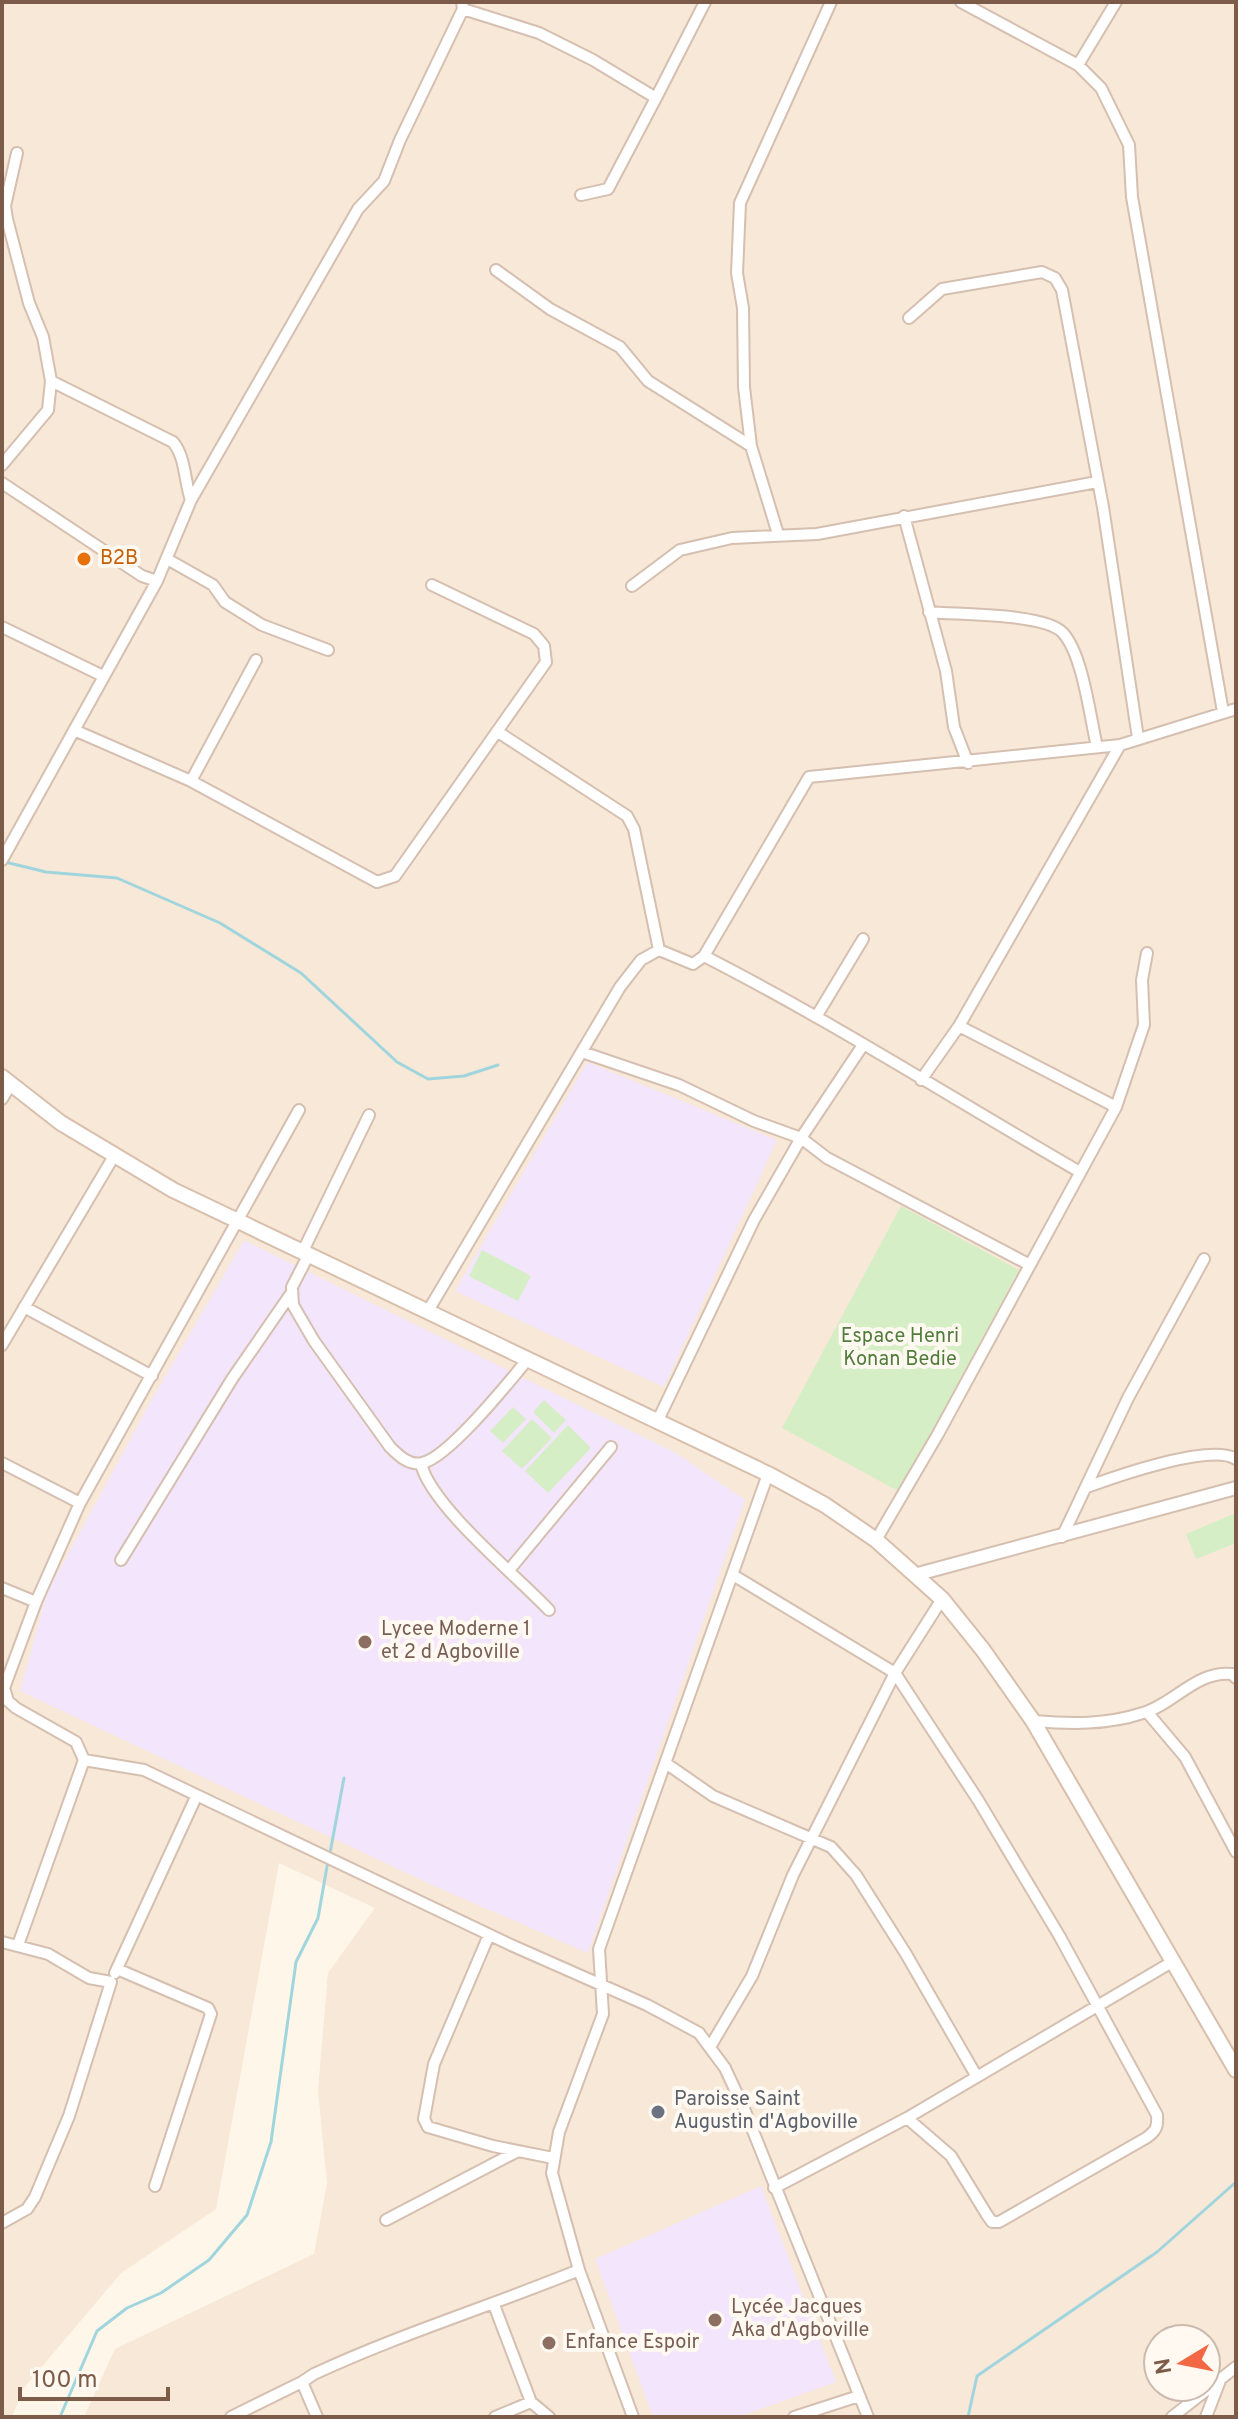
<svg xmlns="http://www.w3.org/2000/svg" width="1238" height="2419" viewBox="0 0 1238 2419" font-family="Overpass,sans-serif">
  <rect width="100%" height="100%" fill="#fef6e9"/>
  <path fill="#f7e8d7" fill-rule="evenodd" d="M2,2H1236V2417H84L115,2349L314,2254L327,2183L318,2091L328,1973L375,1908L279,1863L216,2209L121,2273L23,2389L12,2417H2ZM1158,2339H1206V2387H1158Z"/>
  <path fill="#f3e5fb" d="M587,1062L777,1140L664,1387L455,1291Z
    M244,1240L676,1453L745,1500L588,1953L430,1884L20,1691L47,1593L150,1403Z
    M761,2186L836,2382L738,2417H653L595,2259Z"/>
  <path fill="#d6eec5" d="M901,1206L1019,1270L900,1492L782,1428Z
    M482,1250L531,1276L518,1301L469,1276Z
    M544,1400L566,1420L554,1433L533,1412Z
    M513,1407L526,1419L503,1443L490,1431Z
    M532,1419L552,1438L522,1469L502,1451Z
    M568,1425L591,1448L548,1493L525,1471Z
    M1236,1513V1543L1196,1559L1186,1534Z"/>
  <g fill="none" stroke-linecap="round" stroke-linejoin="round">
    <path stroke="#a0d5de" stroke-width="3" d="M5,862L46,872L117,878L220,923L301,973L397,1062L428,1079L464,1076L498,1065
      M330,1853L344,1778
      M60,2417L97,2331L127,2308L161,2293L209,2260L247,2215L271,2142L296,1962L318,1918L328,1861
      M968,2417L977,2376L1157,2252L1236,2182"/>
    <g stroke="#d5bfb0" stroke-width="14">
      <path id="minor" d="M961,2L1078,65L1101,88L1129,145L1132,197L1223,712
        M463,9L539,33L593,60L656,98L705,2
        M1078,65L1116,2
        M581,195L608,189L656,98
        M496,270L550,309L620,347L648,381L751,446
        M909,318L942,289L1042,272L1055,278L1062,290L1103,507L1138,738
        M2,465L48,410L51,381L43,337L29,303L7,219L5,206L17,153
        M2,483L142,576L157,581
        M191,500L358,209L384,181L400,140L463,9L462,2
        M904,516L946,671L954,727L968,763
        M778,534L751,446L744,387L743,308L737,273L740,203L831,2
        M167,559L213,585L225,602L262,625L328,650
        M632,586L680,550L732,538L817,534L1097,482
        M929,612C958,615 1045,613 1063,633C1083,655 1090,717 1097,747
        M2,627L103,676
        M74,730L191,781L377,882L395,876L546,662L544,646L534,634L432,585
        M498,732L627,816L634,829L659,950
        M191,781L256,660
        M2,860L157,581L191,500C184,480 186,458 173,442L51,381
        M704,956C833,1022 955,1100 1080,1172
        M816,1017L863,939
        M959,1026L1116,1107
        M582,1052L679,1085L754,1121L801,1138L863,1045
        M921,1080L959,1026L1120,745
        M2,1099L11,1084
        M302,1253L369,1115
        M308,1256L292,1287L293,1305L314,1341L390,1447C398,1455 409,1466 422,1463C448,1458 510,1381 528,1359
        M24,1307L152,1376
        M428,1311L620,987L641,960L659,950L693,964L704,956L809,777L1120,745L1236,709
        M2,1345L114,1156
        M658,1420L754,1220L801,1138L827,1158L1028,1264
        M2,1463L80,1503
        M421,1464C432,1507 516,1575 549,1610
        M1087,1487C1117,1476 1211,1443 1236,1459
        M1062,1537L1128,1398L1204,1259
        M876,1540L938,1434L1116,1107L1144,1025L1142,980L1147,953
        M121,1560L232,1379L290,1295
        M510,1569L611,1447
        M733,1575L895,1673L978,1800L1060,1937L1157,2115C1158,2127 1156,2131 1146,2138L999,2222H992L987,2215L951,2156L907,2118
        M2,1588L36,1602
        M1147,1712L1185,1757L1236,1852
        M1033,1721C1071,1724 1106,1725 1143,1713C1174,1704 1197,1670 1232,1674L1236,1678
        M84,1760L144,1770L511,1945L647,2005L699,2033L725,2068L745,2111L868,2417
        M667,1764L713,1796L831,1847L856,1875L906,1954L977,2077
        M489,1935L434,2064L424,2119L428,2127L493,2146L553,2158
        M2,1942L48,1954L89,1978L111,1982L69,2116L35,2197L27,2209L2,2223
        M18,1945L84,1760L76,1742L16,1708L8,1701L4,1688L36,1602L80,1503L299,1110
        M117,1969L208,2008L211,2014L155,2186
        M115,1973L196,1797
        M710,2047L752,1976L793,1875L895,1673L942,1599
        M774,2188L907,2118L1172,1962
        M386,2220L518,2151
        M494,2305L531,2402L549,2417
        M231,2417L302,2382
        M317,2417L302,2382L314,2374C400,2334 491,2306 579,2270
        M495,2417L531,2402
        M633,2417L579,2270L552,2173L559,2132L603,2014L599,1949L768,1474
        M794,2417L859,2396
        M1172,2417L1236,2367
        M1206,2417L1221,2378"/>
    </g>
    <g stroke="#d5bfb0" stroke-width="16">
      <path id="tertiary" d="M918,1574L1236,1488"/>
    </g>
    <g stroke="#d8bfac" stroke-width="18">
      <path id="secondary" d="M2,1077L61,1123L173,1190L768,1474L825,1505L876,1540L942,1599L983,1650L1033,1721L1236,2070"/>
    </g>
    <use href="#minor" stroke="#fff" stroke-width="10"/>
    <use href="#tertiary" stroke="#fff" stroke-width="12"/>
    <use href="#secondary" stroke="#fff" stroke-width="14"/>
  </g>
  <circle fill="#e8710a" stroke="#fff9f1" stroke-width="3" cx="84" cy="559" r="8"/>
  <g fill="#8d6e63" stroke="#fff9f1" stroke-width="3">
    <circle cx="365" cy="1642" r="8"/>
    <circle cx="715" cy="2320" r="8"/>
    <circle cx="549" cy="2343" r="8"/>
  </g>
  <circle fill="#6b7280" stroke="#fff9f1" stroke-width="3" cx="658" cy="2112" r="8"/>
  <g text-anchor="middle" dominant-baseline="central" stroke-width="8" stroke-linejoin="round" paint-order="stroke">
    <g font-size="20" fill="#c56008" stroke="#fff9f1" text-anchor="start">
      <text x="100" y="559">B2B</text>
    </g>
    <g font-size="20" fill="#517d3c" stroke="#fff9f1">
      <text x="900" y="1337">Espace Henri<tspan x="900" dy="23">Konan Bedie</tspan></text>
    </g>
    <g font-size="20" fill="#785e54" stroke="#fff9f1" text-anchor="start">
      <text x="381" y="1630">Lycee Moderne 1<tspan x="381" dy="23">et 2 d Agboville</tspan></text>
      <text x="731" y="2308">Lycée Jacques<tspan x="731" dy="23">Aka d'Agboville</tspan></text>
      <text x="565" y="2343">Enfance Espoir</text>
    </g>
    <g font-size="20" fill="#5b616d" stroke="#fff9f1" text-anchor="start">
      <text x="674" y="2100">Paroisse Saint<tspan x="674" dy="23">Augustin d'Agboville</tspan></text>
    </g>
  </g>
  <rect width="1238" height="2419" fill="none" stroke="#7d5b49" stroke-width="8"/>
  <g transform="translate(1182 2363) rotate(260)"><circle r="38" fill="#fff9f1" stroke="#cbbaae" stroke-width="2"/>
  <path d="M0-6L14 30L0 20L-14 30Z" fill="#f36844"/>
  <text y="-12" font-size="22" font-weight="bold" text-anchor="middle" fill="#7d5b49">N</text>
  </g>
  <path d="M20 2387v12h148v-12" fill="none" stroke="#7d5b49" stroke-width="4"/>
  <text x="32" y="2387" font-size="24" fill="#7d5b49" stroke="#fff9f1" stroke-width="6" paint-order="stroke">100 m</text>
</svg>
